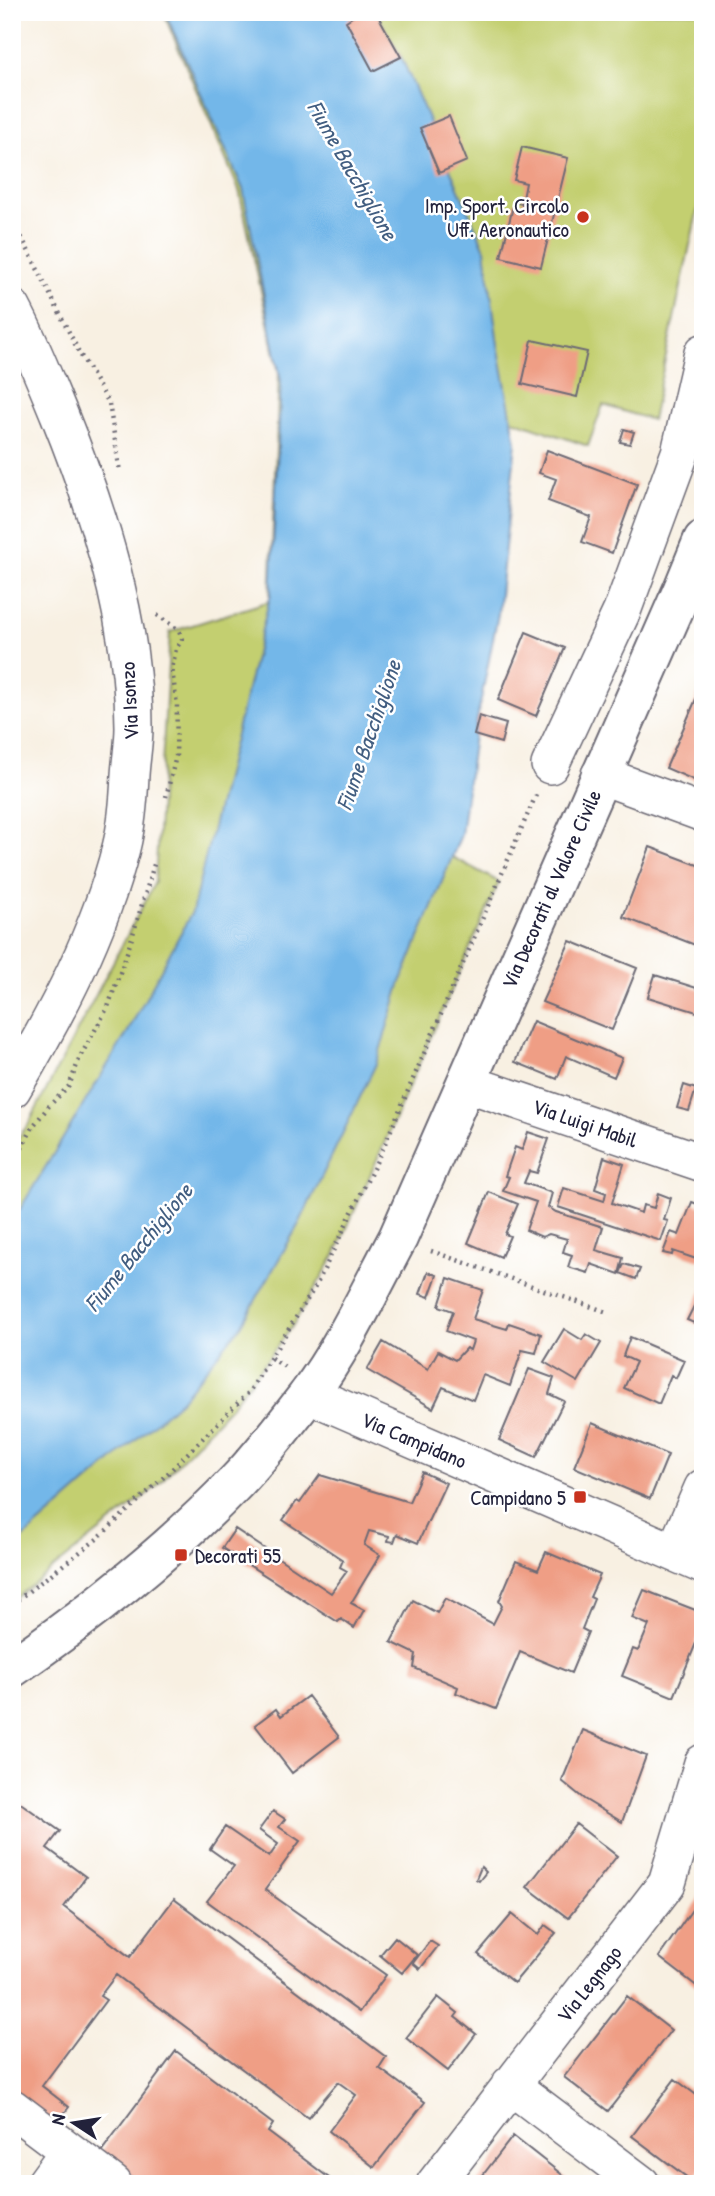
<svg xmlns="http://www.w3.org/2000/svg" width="715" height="2196" viewBox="0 0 715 2196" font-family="'Patrick Hand',sans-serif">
  <rect width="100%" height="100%" fill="#fff"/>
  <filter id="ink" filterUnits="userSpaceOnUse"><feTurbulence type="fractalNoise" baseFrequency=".0143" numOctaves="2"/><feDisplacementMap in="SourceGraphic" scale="14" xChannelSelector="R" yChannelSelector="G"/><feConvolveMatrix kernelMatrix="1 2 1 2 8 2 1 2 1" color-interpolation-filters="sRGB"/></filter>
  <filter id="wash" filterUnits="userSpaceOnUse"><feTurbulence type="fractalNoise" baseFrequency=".00686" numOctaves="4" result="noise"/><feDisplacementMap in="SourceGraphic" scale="28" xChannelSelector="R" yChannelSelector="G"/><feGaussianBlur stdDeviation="1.57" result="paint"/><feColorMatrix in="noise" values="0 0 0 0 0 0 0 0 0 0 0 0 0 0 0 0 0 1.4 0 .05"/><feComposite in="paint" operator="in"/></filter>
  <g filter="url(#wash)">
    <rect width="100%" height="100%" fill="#f8f0e2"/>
    <path fill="#c3cf70" stroke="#727856" stroke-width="2" d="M163,12H353L443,852L499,882L335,1255L290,1330L230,1407L156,1487L12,1601V1145L28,1125L155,882L170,632L270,601L279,373L239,190Z
      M376,12H703V185L652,420L603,405L588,446L510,419L403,61Z"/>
    <path fill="#73b7e9" stroke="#4a6c92" stroke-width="2" d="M165,12H375L403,61L485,249L498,344L516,442L498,614L474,735L461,835L401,982L376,1064L300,1222L241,1326L181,1400L12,1548V1222L127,1033L192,912L271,593L281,381L243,189Z"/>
    <g id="blocks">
      <path fill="#ef9e85" d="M360,12H376L401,57L373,71L346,21Z
        M449,116L467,161L439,173L420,128Z
        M522,147L568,158L541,267L501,257L514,202L522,204L526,183L514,180Z
        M532,340L587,352L577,397L522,384Z
        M624,429L634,432L630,444L620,442Z
        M547,450L637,484L612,553L582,542L591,517L548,501L556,479L539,473Z
        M526,632L565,648L536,716L498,700Z
        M703,683V784L666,768Z
        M479,716L506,724L501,743L474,735Z
        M650,847L703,867V948L623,917Z
        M570,941L637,968L612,1030L542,1002Z
        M655,975L703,990V1014L648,997Z
        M533,1021L622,1058L614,1077L566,1056L557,1079L515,1062Z
        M684,1085L696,1089L689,1111L677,1108Z
        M528,1132L549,1139L537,1173L529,1171L524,1183L552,1193L548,1207L556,1212L603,1227L596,1250L623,1258L619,1274L591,1264L588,1273L568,1267L572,1255L563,1252L567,1239L549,1234L542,1237L526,1230L536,1202L503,1191L509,1177L505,1176L515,1147L522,1150Z
        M604,1157L624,1164L612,1203L641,1213L643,1205L654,1208L658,1193L671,1198L664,1220L668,1221L661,1241L558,1207L564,1188L604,1201L606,1193L595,1189Z
        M489,1192L518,1204L505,1234L510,1236L501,1257L468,1243Z
        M692,1202L703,1206L702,1261L673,1251L672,1255L663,1253L671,1232L679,1235Z
        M624,1264L640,1269L636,1279L620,1273Z
        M428,1272L437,1275L429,1297L420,1294Z
        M448,1278L483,1290L473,1319L507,1329L509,1323L541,1334L536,1353L522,1350L510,1386L483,1375L473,1400L443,1387L433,1408L367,1370L383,1342L428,1369L438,1351L455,1360L466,1348L470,1350L473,1341L446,1331L453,1311L439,1306Z
        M703,1288V1327L687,1320Z
        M564,1329L582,1340L586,1334L601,1343L578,1382L544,1362Z
        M630,1337L684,1360L676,1378L671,1375L659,1404L624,1388L636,1362L623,1356Z
        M529,1369L554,1378L549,1394L564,1401L536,1457L499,1440Z
        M592,1423L668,1455L650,1499L574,1467Z
        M422,1472L446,1483L418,1543L397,1534L394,1542L388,1541L389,1536L369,1531L364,1545L380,1555L351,1603L364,1610L354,1628L341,1619L338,1622L222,1548L235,1529L331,1593L347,1571L340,1567L343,1560L283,1520L297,1501L300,1503L320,1475L409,1502Z
        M546,1552L600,1575L590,1597L594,1599L582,1629L588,1632L571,1673L520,1652L496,1709L456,1693L458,1687L414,1668L416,1654L391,1642L413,1600L437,1613L445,1598L493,1624L502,1606L499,1601L516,1561L538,1570Z
        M644,1590L703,1613V1626L674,1697L622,1676L633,1649L638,1651L649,1625L632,1618Z
        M308,1696L339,1737L292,1773L255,1725L276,1709L281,1716Z
        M583,1730L646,1756L622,1822L584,1799L562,1781Z
        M12,1797L60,1831L47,1848L86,1877L64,1907L130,1957L174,1899L386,2057L379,2068L425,2102L374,2167L329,2131L356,2095L338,2082L308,2118L116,1975L100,1996L106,2000L42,2086L69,2107L56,2124L12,2092Z
        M273,1811L285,1819L279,1827L300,1841L265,1890L386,1975L359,2012L207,1901L234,1866L210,1849L225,1827L269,1857L278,1844L259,1830Z
        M576,1824L617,1856L568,1918L527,1887Z
        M481,1867L486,1872L479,1881L476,1879Z
        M703,1887V1991L659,1957L696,1904Z
        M512,1914L538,1935L545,1925L556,1933L514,1983L478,1954Z
        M395,1937L417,1955L402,1973L380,1955Z
        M430,1941L438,1946L420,1969L413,1963Z
        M627,1996L671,2030L608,2111L564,2077Z
        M438,1997L458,2013L455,2017L476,2034L448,2071L406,2038Z
        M176,2051L273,2124L268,2132L337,2184H134L98,2156Z
        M675,2079L703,2100V2167L692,2181L632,2136Z
        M513,2136L570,2181L568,2184H476Z"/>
    </g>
  </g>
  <g filter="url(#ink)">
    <use href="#blocks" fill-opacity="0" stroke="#6d6a75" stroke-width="2"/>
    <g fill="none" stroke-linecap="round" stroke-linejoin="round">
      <g stroke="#6d6a75" stroke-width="40">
        <path id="minor" d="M12,308C30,342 44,378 59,414C98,510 134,622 134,727C134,743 131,759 130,775C129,799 127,825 121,848C99,934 57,1013 12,1089
          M550,765L622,611L680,453L703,353
          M600,775L703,813
          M466,1083L703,1163
          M308,1394L703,1565
          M675,1552L703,1488
          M510,2085L641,2184
          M12,2108L113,2184
          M45,2184L69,2151
          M435,2184L667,1883L703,1763"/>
      </g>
      <g stroke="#6d6a75" stroke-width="42">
        <path id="tertiary" d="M12,1668C92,1613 169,1552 237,1481C262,1455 286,1423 308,1395C344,1347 370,1290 398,1238L683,589L703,540"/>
      </g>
      <path stroke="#6d6a75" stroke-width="4.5" stroke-dasharray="2 5" stroke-linecap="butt" d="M12,218L80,354L109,403L120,472
        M157,615L179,630L182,639L176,649L172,670L177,705L176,756L166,797
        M12,1167L34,1125L49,1106L69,1086L80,1057L108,1007L131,941L155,861
        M431,1251L607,1312
        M271,1358L285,1367
        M12,1604L97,1539L167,1474L249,1392L317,1284L384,1146L536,795"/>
      <use href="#minor" stroke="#fff" stroke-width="37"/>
      <use href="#tertiary" stroke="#fff" stroke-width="38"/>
    </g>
  </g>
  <g fill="#c8321e" stroke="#fff" stroke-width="2.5">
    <circle cx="583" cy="217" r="7"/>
    <rect x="573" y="1490" width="14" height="14" rx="3.5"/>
    <rect x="174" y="1548" width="14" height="14" rx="3.5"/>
  </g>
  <g text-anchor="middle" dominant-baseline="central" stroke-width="5" stroke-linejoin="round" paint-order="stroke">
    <g font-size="21" fill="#22223b" stroke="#fff" text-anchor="end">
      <text x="569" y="205">Imp. Sport. Circolo<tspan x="569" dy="24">Uff. Aeronautico</tspan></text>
      <text x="566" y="1497">Campidano 5</text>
      <text x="195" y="1555" text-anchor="start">Decorati 55</text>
    </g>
    <g font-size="21" fill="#22223b" stroke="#fff">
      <text transform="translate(129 701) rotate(-93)">Via Isonzo</text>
      <text transform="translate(551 889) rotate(-66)">Via Decorati al Valore Civile</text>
      <text transform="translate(585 1123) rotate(19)">Via Luigi Mabil</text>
      <text transform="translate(414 1440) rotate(23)">Via Campidano</text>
      <text transform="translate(589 1984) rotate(-52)">Via Legnago</text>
    </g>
    <g font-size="23" font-style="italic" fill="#425e81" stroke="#fff">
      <text transform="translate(353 170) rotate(60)">Fiume Bacchiglione</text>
      <text transform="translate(368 735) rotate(-71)">Fiume Bacchiglione</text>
      <text transform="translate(138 1247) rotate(-51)">Fiume Bacchiglione</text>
    </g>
  </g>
  <rect width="715" height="2196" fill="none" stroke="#fff" stroke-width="42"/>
  <g transform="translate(74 2123) rotate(282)" stroke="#ffffff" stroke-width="5" paint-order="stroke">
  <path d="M0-5L12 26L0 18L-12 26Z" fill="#22223b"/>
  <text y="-10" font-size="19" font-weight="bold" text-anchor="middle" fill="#22223b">N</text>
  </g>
</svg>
